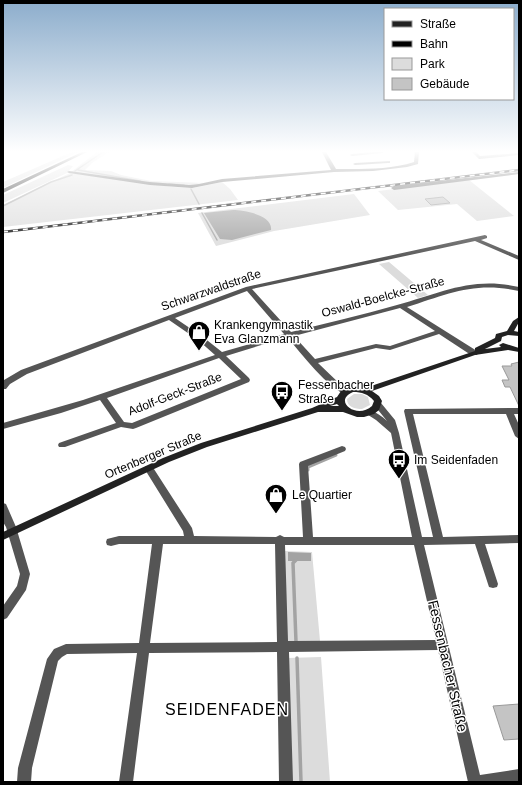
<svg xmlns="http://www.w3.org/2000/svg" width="522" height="785" viewBox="0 0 522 785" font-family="Helvetica,sans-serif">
  <rect width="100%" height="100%" fill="#fff"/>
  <path fill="#dcdcdc" d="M72,152H78L3,188V182Z
    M97,152H109L92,163L85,170L111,171L121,175L151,181L204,183L180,186L71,172Z
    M68,165L73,166L67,173L3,203V195Z
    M70,173L173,187L193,188L222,182L230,189L238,200L3,227V205Z
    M469,180L514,216L477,221L457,204L398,210L378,191Z
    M354,194L370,215L274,231L216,246L198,213Z
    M389,262L428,295L418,298L379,264Z
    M354,394H362L368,397L370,405L362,409C355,409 347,407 347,399Z
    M284,551L312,552L320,641H287Z
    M321,657L330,782H291L287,658Z"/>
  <path fill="#a3a3a3" d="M233,210C244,210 273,215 271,230L232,240L220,239L204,213Z
    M288,552L311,553V561H288Z"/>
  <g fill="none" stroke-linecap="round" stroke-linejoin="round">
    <path stroke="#a3a3a3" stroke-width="1.5" d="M78,170L140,181
      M75,171L103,152
      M169,184L184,185
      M191,189L199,204
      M3,206L51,182L72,175
      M202,213L217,240"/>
    <path stroke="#a3a3a3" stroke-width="3" d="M308,470V467L336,455"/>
    <path stroke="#a3a3a3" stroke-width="3.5" d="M296,560L293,563L296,642
      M297,658L301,782"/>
  </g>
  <path fill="#c4c4c4" stroke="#999" d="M443,197L450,203L431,205L425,199Z
    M519,362V406L510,387H505L502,380H509L502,366H512L511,364Z
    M519,704V739L504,740L493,706Z"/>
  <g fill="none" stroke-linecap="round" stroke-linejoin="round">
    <path fill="#555" fill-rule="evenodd" d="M322,152H326L336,169C361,169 389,170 414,162L415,152H419L418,164L407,167L373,171L334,172L222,182L192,188L150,185L69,173L67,172L69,171L150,182L189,185L199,184L222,179L331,170Z
      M373,152H384L382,153L352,156L350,155L352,154Z
      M472,152H476L480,156L519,153V155L479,159Z
      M390,161V163H388L355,165L353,164L355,163Z
      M519,172V174L394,190L391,188L394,186Z
      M485,235L487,236V238L481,240L519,256V260L475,241L252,289L291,332C326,323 362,315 397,305C441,293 472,276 519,287V291C475,281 448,294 407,307L477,351L478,353L477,355H471L439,334L390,350L376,348L318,363L341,385L351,392L347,395C328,389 301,353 287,337L226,356L249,378L250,380L249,382L136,428L133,429L121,427L65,447H59L58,445L59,443L116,423L100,400L61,413L3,429V423L83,400L215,355L198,340L169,320L27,374L10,384L6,389H3V382L4,380L21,370L246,287ZM247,291L284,334L222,352L203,337L175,318ZM400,308L435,331L390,346L376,344L315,359L294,336ZM219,358L241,379L132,423L124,422L107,398Z
      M378,402L381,403L395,420L399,433L422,537H433L404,411L405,409L519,408V414H514L519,425V439L515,436L506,414H413L443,537L519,535V543L485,544L498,584L497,587L493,588L489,587L488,584L475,544L424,545L480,775L519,769V782H468L438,650L289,652L293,782H279L277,652L149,653L133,782H119L137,653L67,654L62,657L58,661L32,768L31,782H17L18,768L47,659L54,649L66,644L139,643L152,544H119L111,546L107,545L106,542L107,539L119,536H184L183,531L144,468L146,466H152L192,528L194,536L276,537L280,535L284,537H303L299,464L300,462L342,446L345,447L346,449L345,451L308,466L313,537H412L391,433L376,420L365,413L369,410C376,412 382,416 387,421L374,405ZM163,544H275L277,642L150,643ZM285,545H414L436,640L288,641Z
      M3,503L6,504L16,527L30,574L26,590L7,618L3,620V606L17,586L20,574L6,527L3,522Z"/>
    <path fill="#222" fill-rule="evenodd" d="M82,152H87L3,193V189Z
      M519,317V322L514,331L519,332V336L508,335L502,337L501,341L485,349L501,347L499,345L503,343L519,348V352L508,350L475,355L372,391L379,396L382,401L379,410L374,414L364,417H357L343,412H318L207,447L169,462L3,540V532L163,458L201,443L312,408L337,397L341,391L349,388H365L475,351V348L495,338L496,334L507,331L513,321ZM353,392C362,392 368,394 374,401L372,406C357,420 332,401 353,392ZM337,404L339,406H330Z"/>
    <g stroke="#000" stroke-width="2.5">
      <path id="rail" d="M3,232L519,170"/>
    </g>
    <use href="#rail" stroke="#fff" stroke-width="1.5" stroke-dasharray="5" stroke-linecap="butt"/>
  </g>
  <linearGradient id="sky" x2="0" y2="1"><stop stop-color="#8cadcc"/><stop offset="0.58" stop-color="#fff"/><stop offset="1" stop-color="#fff" stop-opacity="0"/></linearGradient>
  <rect width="522" height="261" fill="url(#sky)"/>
  <defs>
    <g id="shop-pin" transform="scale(1.15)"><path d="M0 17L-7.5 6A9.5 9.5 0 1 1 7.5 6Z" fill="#000" stroke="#fff"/><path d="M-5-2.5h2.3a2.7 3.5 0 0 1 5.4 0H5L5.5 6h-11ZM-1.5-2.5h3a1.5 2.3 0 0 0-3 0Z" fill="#fff"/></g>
    <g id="bus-pin" transform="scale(1.15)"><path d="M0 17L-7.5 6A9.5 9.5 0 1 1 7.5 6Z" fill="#000" stroke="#fff"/><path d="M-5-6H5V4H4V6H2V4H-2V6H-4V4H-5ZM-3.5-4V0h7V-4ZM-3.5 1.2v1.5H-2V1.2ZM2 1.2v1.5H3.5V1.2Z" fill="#fff"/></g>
  </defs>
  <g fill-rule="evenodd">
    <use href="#shop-pin" x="199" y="332"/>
    <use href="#bus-pin" x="282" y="392"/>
    <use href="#bus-pin" x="399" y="460"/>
    <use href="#shop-pin" x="276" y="495"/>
  </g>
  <g text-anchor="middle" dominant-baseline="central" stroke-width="3" stroke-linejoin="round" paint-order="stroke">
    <g font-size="12" fill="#000" stroke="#fff">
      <text transform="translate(211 290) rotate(-19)">Schwarzwaldstraße</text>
      <text transform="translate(383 297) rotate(-15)">Oswald-Boelcke-Straße</text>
      <text transform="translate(175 394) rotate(-21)">Adolf-Geck-Straße</text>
      <text transform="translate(153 455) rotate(-23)">Ortenberger Straße</text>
    </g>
    <g font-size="12" fill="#000" stroke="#fff" text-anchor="start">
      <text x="214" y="325">Krankengymnastik<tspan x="214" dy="14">Eva Glanzmann</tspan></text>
      <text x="298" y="385">Fessenbacher<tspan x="298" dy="14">Straße</tspan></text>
      <text x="414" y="460">Im Seidenfaden</text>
      <text x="292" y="495">Le Quartier</text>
    </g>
    <g font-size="14" fill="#000" stroke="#fff">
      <text transform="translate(448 666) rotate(77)">Fessenbacher Straße</text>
    </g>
    <g font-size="16" letter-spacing="1" fill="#000" stroke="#fff">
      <text x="227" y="709">SEIDENFADEN</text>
    </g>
  </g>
  <rect width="522" height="785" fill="none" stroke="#000000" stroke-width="8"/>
  <rect x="384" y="8" width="130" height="92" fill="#ffffff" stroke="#999999"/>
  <rect x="392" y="21" width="20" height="6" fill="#222222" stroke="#999999"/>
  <text x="420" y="28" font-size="12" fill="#000000">Straße</text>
  <rect x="392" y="41" width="20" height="6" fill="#000000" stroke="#999999"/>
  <text x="420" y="48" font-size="12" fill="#000000">Bahn</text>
  <rect x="392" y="58" width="20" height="12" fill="#dcdcdc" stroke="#999999"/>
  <text x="420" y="68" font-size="12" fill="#000000">Park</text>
  <rect x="392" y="78" width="20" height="12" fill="#c4c4c4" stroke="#999999"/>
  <text x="420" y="88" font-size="12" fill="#000000">Gebäude</text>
</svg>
